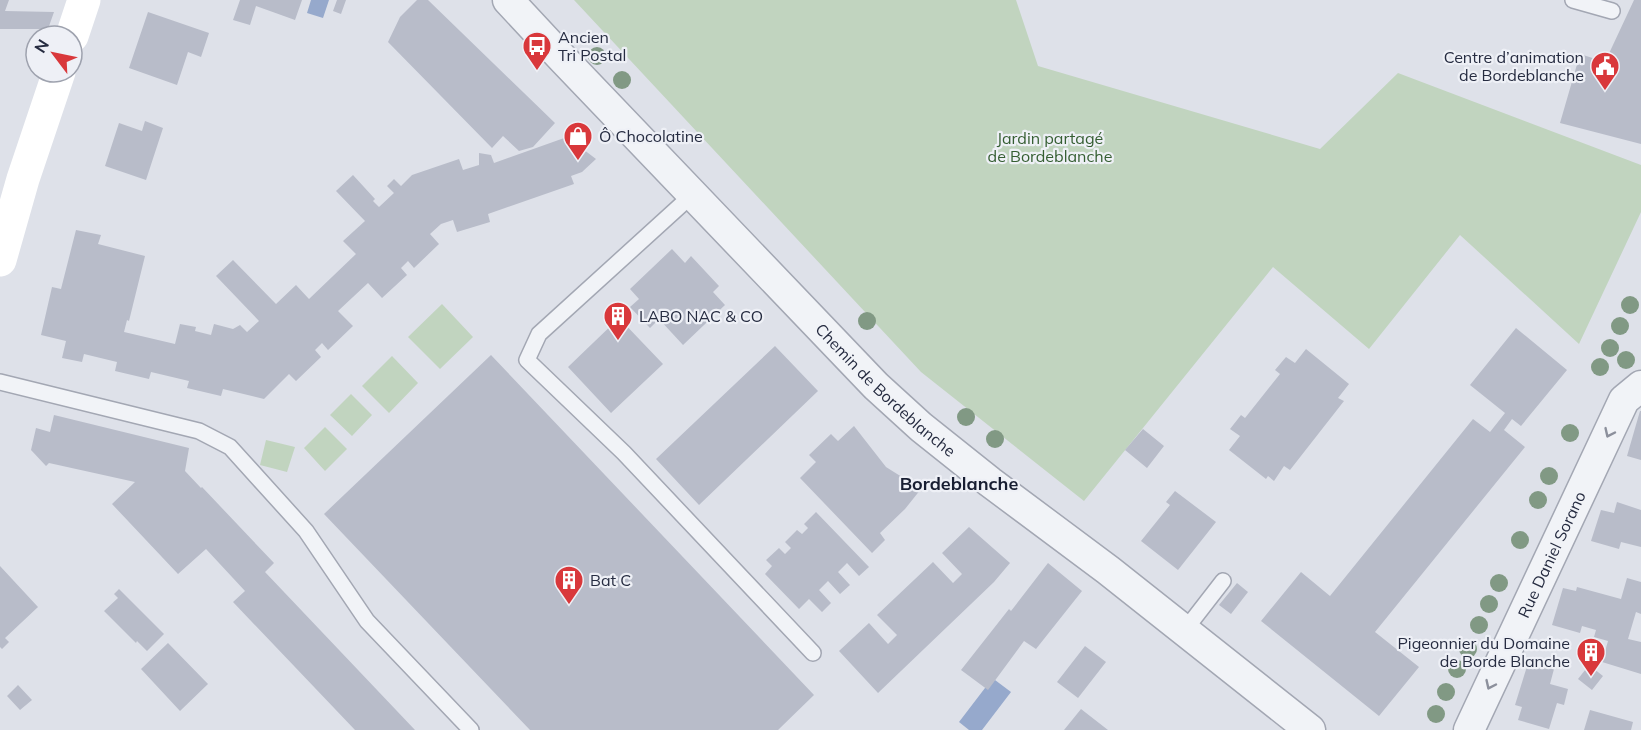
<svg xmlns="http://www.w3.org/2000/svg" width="1641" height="730" viewBox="0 0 1641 730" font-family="Mulish,sans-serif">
  <rect width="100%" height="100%" fill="#dee1e9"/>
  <path fill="#c1d4bf" d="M574,0H1016L1038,66L1320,149L1398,73L1641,165V212L1579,344L1460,235L1369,349L1273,267L1084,501L921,372Z
    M442,304L473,337L440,369L408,337Z
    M392,356L418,383L389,413L362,386Z
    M351,394L372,415L352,436L330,415Z
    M325,427L347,449L325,471L304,448Z
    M266,440L295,447L287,472L260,465Z"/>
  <path fill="#96a9cc" d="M311,0H329L323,18L307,13Z
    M995,680L1011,692L982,730H969L959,722L985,688Z"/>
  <path fill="#b8bcc9" d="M0,0H9L5,11L54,12L48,29H0Z
    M240,0H302L295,20L256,6L250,25L233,20Z
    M337,0H346L341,14L333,11Z
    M417,0H428L555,123L533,147L519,151L503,136L492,148L388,42L400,17Z
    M1634,0H1641V144L1560,123L1580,54L1605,62Z
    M148,12L209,33L201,57L188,52L177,85L129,68Z
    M145,121L163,128L146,180L105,166L119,123L142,131Z
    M567,137L596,159L582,172L571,176L574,184L488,214L490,222L457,232L453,220L441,224L430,234L439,244L414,268L408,261L401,268L407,275L382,298L368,283L338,311L353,326L328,350L322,343L315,350L321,357L296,381L289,374L264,399L223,389L221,396L187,388L189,381L151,372L149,379L115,371L117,362L84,354L82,362L62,358L66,341L41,335L52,287L61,289L76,230L101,235L98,244L145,256L129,321L127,320L124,332L175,344L180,324L196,327L195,331L211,335L214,324L233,329L240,325L247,332L259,321L216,276L233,260L276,304L296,285L309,299L356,254L343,241L365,221L336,191L353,175L375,199L373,201L379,207L394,193L387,186L394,179L401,186L412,175L459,159L463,170L479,165V153L491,155L494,163Z
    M672,249L685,263L691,256L719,286L713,292L725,305L683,345L659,319L650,328L630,307L639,299L630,289Z
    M619,318L663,364L611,413L568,367Z
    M1516,328L1567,370L1521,426L1512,419L1504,430L1525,447L1375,632L1419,667L1379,716L1261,621L1301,572L1330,596L1473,419L1490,432L1505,413L1470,385Z
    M775,346L818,391L699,505L656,459Z
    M1306,349L1349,384L1338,398L1344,401L1290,470L1284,466L1274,481L1268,476L1266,479L1229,450L1240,436L1230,429L1241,415L1245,418L1280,374L1275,370L1286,357L1295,363Z
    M491,355L814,695L778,730H530L324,514Z
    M1640,411H1641V460L1627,456Z
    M54,415L189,448L185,471L201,488L202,487L274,563L265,572L415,730H355L233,602L245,591L206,549L178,574L112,504L135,482L49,463L46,466L31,450L36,428L50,432Z
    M854,426L886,467L921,489L905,509L880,533L885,540L872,553L800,478L816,462L809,455L831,434L838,441Z
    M1143,429L1164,446L1147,468L1125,450Z
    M1175,491L1216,522L1178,570L1141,541L1170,505L1166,502Z
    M1617,502L1641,510V547L1621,542L1619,549L1591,541L1601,510L1614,513Z
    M816,512L869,567L859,576L847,563L838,572L850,585L840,594L828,581L819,590L831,603L822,612L809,599L799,609L765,574L772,566L766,560L779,548L785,554L791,548L785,542L797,530L802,534L808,528L804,524Z
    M969,527L1010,563L994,582L878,693L839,651L869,623L888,644L897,635L877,615L933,562L953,583L962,574L942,553Z
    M1048,563L1082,591L1036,649L1024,641L988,690L961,670L1009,609L1011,611Z
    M0,566L38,607L5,638L9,642L2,649L0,647Z
    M1627,578L1641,582V614L1636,612L1628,639L1641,642V674L1602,662L1608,641L1594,637L1596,630L1582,626L1580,633L1552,625L1563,588L1576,591L1577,587L1621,599Z
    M1237,583L1248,592L1231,614L1219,605Z
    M119,589L164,634L147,651L137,641L136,643L104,611L118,598L114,594Z
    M168,643L208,684L180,711L141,669Z
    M1085,646L1106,662L1078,698L1057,682Z
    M1528,663L1554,669L1550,684L1568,689L1564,705L1557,703L1549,729L1518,720L1522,707L1515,705Z
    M1589,665L1603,676L1592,690L1578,679Z
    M18,685L32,700L20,710L7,696Z
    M1081,709L1108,730H1064Z
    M1590,710L1633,722L1631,730H1584Z"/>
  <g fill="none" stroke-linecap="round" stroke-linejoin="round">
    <g stroke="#a3a7b3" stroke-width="18">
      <path id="lane" d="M1573,0L1612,11
        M692,195L539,334L527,360L624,453L813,653
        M0,382L199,431L230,447L306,531L367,621L471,730
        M1185,630L1223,581"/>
    </g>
    <g stroke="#a3a7b3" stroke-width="33">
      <g id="street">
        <path id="s1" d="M508,0L562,58L876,386L921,427L990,482L1108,570L1310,730"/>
        <path id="s2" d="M1469,730L1624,400L1641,386"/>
      </g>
    </g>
    <use href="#lane" stroke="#f1f3f7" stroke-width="15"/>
    <use href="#street" stroke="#f1f3f7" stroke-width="30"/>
    <path stroke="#fff" stroke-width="33" d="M72,36L84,0
      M0,260L23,179L59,72"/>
  </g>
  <g fill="#819984">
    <circle cx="597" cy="56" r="9"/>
    <circle cx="622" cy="80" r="9"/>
    <circle cx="1630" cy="305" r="9"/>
    <circle cx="867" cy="321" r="9"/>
    <circle cx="1620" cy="326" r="9"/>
    <circle cx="1610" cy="348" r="9"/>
    <circle cx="1626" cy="360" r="9"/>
    <circle cx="1600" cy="367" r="9"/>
    <circle cx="966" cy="417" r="9"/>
    <circle cx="1570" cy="433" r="9"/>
    <circle cx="995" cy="439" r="9"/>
    <circle cx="1549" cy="476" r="9"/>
    <circle cx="1538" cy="500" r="9"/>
    <circle cx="1520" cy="540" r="9"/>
    <circle cx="1499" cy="583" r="9"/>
    <circle cx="1489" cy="604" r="9"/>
    <circle cx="1479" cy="625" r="9"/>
    <circle cx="1468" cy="649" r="9"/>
    <circle cx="1457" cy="669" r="9"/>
    <circle cx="1446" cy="692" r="9"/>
    <circle cx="1436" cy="714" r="9"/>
  </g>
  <defs><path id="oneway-chevron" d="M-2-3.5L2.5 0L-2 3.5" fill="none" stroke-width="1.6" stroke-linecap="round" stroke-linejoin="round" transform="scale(1.5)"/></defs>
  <g stroke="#8c909c">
    <use href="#oneway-chevron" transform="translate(1609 433) rotate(115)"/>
    <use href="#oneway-chevron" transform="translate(1490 685) rotate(115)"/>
  </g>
  <defs>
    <g id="bus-pin" transform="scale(1.5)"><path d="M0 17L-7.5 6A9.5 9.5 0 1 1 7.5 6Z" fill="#d9383b" stroke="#eef0f6"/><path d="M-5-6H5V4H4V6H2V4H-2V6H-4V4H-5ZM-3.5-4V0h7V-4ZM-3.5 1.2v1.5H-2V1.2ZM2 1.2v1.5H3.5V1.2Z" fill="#fff"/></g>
    <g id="civic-pin" transform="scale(1.5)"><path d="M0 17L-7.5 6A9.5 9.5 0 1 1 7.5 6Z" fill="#d9383b" stroke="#eef0f6"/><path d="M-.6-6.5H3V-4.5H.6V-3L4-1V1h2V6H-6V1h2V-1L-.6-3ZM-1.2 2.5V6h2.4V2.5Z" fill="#fff"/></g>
    <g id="shop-pin" transform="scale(1.5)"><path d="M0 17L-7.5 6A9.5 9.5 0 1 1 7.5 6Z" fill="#d9383b" stroke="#eef0f6"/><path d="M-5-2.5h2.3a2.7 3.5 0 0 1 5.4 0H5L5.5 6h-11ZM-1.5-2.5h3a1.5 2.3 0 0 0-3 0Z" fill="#fff"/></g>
    <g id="building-pin" transform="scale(1.5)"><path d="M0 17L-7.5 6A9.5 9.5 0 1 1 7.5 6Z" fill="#d9383b" stroke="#eef0f6"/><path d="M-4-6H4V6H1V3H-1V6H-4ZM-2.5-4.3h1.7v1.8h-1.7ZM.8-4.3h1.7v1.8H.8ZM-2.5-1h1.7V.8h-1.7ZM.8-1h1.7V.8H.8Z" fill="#fff"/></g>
  </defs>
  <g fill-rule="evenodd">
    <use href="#bus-pin" x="537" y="46"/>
    <use href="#civic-pin" x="1605" y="66"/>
    <use href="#shop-pin" x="578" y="136"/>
    <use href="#building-pin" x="618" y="316"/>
    <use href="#building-pin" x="569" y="580"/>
    <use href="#building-pin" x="1591" y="652"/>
  </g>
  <g text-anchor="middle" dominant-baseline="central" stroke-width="4.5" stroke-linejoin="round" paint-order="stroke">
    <g font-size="16" fill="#262c41" stroke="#eef0f6" text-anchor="start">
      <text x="558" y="37">Ancien<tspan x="558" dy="18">Tri Postal</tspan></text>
      <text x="1584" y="57" text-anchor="end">Centre d’animation<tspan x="1584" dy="18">de Bordeblanche</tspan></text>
      <text x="599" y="136">Ô Chocolatine</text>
      <text x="639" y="316">LABO NAC &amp; CO</text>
      <text x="590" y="580">Bat C</text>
      <text x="1570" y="643" text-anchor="end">Pigeonnier du Domaine<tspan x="1570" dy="18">de Borde Blanche</tspan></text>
    </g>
    <g font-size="16" fill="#355e32" stroke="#eef0f6">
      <text x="1050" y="138">Jardin partagé<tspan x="1050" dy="18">de Bordeblanche</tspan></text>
    </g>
    <g font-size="16" fill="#262c41" stroke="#eef0f6">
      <text stroke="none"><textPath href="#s1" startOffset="543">Chemin de Bordeblanche</textPath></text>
      <text stroke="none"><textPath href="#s2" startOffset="194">Rue Daniel Sorano</textPath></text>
    </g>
    <g font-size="18" font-weight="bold" fill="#181e32" stroke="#eef0f6">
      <text x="959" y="483">Bordeblanche</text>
    </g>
  </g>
  <g transform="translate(54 54) rotate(302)"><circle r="28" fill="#eef0f6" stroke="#9ea2ae" stroke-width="1.5"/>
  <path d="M0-4.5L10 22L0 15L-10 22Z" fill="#d9383b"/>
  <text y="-9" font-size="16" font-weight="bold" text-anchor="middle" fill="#262c41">N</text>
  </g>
</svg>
